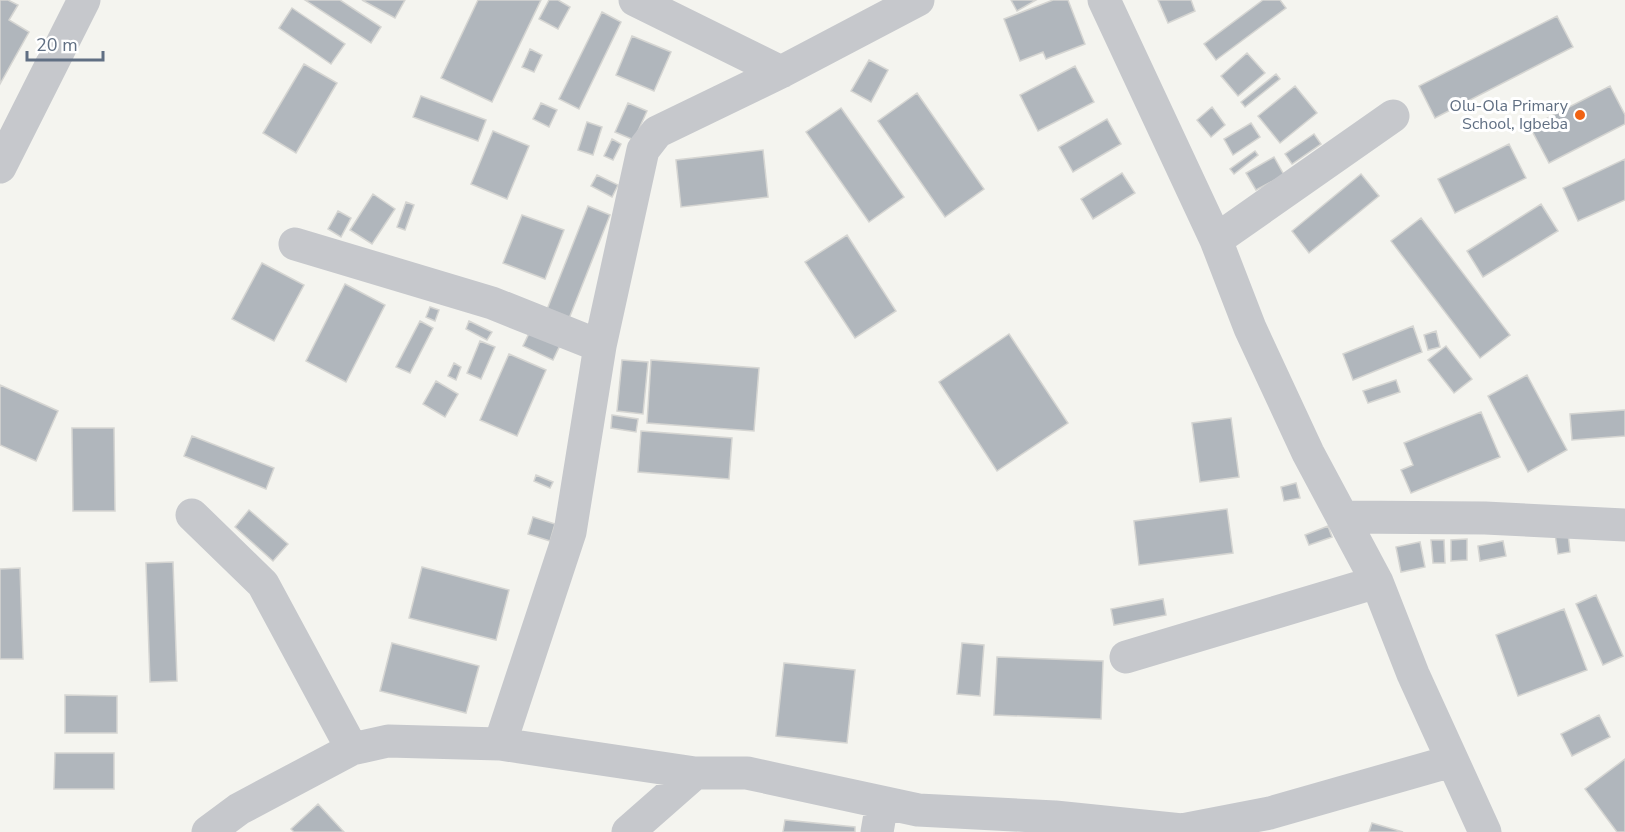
<svg xmlns="http://www.w3.org/2000/svg" width="1625" height="832" viewBox="0 0 1625 832" font-family="'Nunito Sans',sans-serif">
  <rect width="100%" height="100%" fill="#f4f4ef"/>
  <path fill="#b0b6bc" stroke="#d5d5d2" stroke-width="1.5" d="M0,0H8L18,5L9,20L29,32L0,84Z
    M305,0H340L381,27L371,43Z
    M362,0H405L395,18Z
    M478,0H541L492,102L441,78Z
    M549,0H558L570,7L558,29L539,19Z
    M1011,0H1036L1017,11Z
    M1053,0H1068L1085,44L1046,59L1043,52L1020,61L1004,19Z
    M1158,0H1191L1195,11L1168,23Z
    M1263,0H1280L1286,8L1216,60L1204,44Z
    M292,8L345,44L331,64L279,28Z
    M602,12L621,22L579,109L559,99Z
    M1557,16L1573,47L1435,118L1419,86Z
    M632,36L671,52L654,91L616,75Z
    M530,49L542,55L534,72L522,67Z
    M1247,53L1265,73L1238,96L1221,76Z
    M869,60L888,70L871,102L851,91Z
    M304,64L337,83L296,153L263,133Z
    M1075,66L1094,102L1038,131L1020,95Z
    M1276,74L1280,79L1245,107L1241,102Z
    M1295,86L1317,113L1280,143L1258,116Z
    M1610,86L1625,115V124L1549,163L1530,127Z
    M917,93L984,189L945,217L878,121Z
    M421,96L486,120L478,141L413,117Z
    M541,103L557,110L549,127L533,119Z
    M628,103L647,111L634,140L615,132Z
    M1212,107L1225,125L1211,137L1197,120Z
    M841,108L904,197L869,222L806,132Z
    M1107,119L1121,144L1073,172L1059,147Z
    M587,122L602,127L593,155L578,150Z
    M1251,123L1260,137L1233,155L1224,139Z
    M493,131L529,146L507,199L471,184Z
    M1314,134L1321,144L1292,164L1285,154Z
    M612,139L621,144L613,160L604,156Z
    M1509,144L1526,178L1455,213L1438,179Z
    M763,150L768,197L681,207L676,160Z
    M1255,151L1258,155L1234,174L1230,169Z
    M1274,157L1284,175L1256,190L1246,173Z
    M1625,159V200L1578,221L1563,188Z
    M1122,173L1135,193L1093,219L1081,199Z
    M1361,174L1379,196L1309,253L1292,231Z
    M597,175L618,185L612,197L591,186Z
    M373,194L395,209L372,244L350,230Z
    M406,202L414,205L405,230L397,227Z
    M1541,204L1558,231L1483,277L1467,251Z
    M588,206L610,215L568,321L546,312Z
    M338,211L351,218L341,237L328,229Z
    M522,215L564,230L545,279L503,263Z
    M1421,218L1510,335L1480,358L1391,241Z
    M847,235L896,311L855,338L805,262Z
    M262,263L304,285L274,341L232,319Z
    M345,284L385,305L346,382L306,361Z
    M430,307L439,310L435,321L426,317Z
    M420,321L433,328L410,373L396,367Z
    M469,321L492,332L487,340L466,329Z
    M1413,326L1422,352L1353,380L1343,354Z
    M532,327L562,341L553,360L523,346Z
    M1436,331L1440,347L1428,350L1424,335Z
    M1009,334L1068,423L997,471L939,382Z
    M480,341L495,347L481,379L467,373Z
    M1446,346L1472,379L1454,393L1428,360Z
    M509,354L546,370L517,436L480,420Z
    M622,360L648,362L643,414L617,411Z
    M651,360L759,368L754,431L647,423Z
    M454,363L461,367L456,380L448,376Z
    M1527,375L1567,450L1528,472L1488,396Z
    M1396,380L1400,392L1368,403L1363,391Z
    M436,381L458,394L445,417L423,404Z
    M0,385L58,411L36,461L0,445Z
    M1625,410V436L1572,440L1570,414Z
    M1481,412L1500,457L1411,493L1401,470L1413,465L1404,443Z
    M612,415L638,419L636,432L611,428Z
    M1231,418L1239,477L1200,482L1192,423Z
    M72,428H114L115,511H73Z
    M641,431L732,438L729,479L638,472Z
    M192,436L274,468L266,489L184,456Z
    M536,475L553,482L550,488L534,481Z
    M1296,483L1300,498L1284,501L1281,487Z
    M1227,509L1233,553L1139,565L1134,521Z
    M249,510L288,544L273,561L235,527Z
    M533,517L555,524L550,541L528,534Z
    M1328,526L1332,537L1309,545L1305,535Z
    M1568,533L1570,552L1558,554L1555,534Z
    M1467,539V560L1451,561V540Z
    M1431,540H1444L1445,563H1433Z
    M1503,541L1506,556L1480,561L1478,546Z
    M1420,542L1425,567L1401,572L1396,547Z
    M173,562L177,681L150,682L146,563Z
    M422,567L509,590L496,640L409,618Z
    M20,568L23,659H0V569Z
    M1596,595L1623,656L1603,665L1576,604Z
    M1163,599L1166,615L1114,625L1111,609Z
    M1564,609L1587,670L1518,696L1496,635Z
    M392,643L479,666L466,713L380,691Z
    M962,643L984,645L980,696L957,694Z
    M997,657L1103,661L1101,719L994,715Z
    M784,663L855,670L847,743L776,736Z
    M65,695L117,696V733H65Z
    M1599,715L1610,737L1572,756L1561,734Z
    M55,753H114V789H54Z
    M1625,759V832H1617L1585,789Z
    M318,804L344,832H294L291,829Z
    M785,820L855,827V832H783Z
    M1372,823L1403,832H1369Z"/>
  <g fill="none" stroke-linecap="round" stroke-linejoin="round">
    <path stroke="#c6c8cc" stroke-width="33" d="M635,0L781,72
      M1104,0L1216,240L1250,328L1308,453L1377,582L1413,674L1485,832
      M0,167L84,0
      M1216,240L1393,116
      M295,244L492,303L600,346
      M192,515L263,584L352,749
      M1343,517L1485,518L1625,525
      M1126,657L1377,582
      M500,744L570,532L600,346L643,150L657,132L781,72L918,0
      M208,832L239,809L352,749L388,741L500,744L695,773H747L918,810L1055,817L1182,830L1270,813L1452,761
      M628,832L695,773
      M877,832L882,803"/>
  </g>
  <circle fill="#f16313" stroke="#fff" stroke-width="2" cx="1580" cy="115" r="6"/>
  <g text-anchor="middle" dominant-baseline="central" stroke-width="6" stroke-linejoin="round" paint-order="stroke">
    <g font-size="16" fill="#606f83" stroke="#fff" text-anchor="end">
      <text x="1568" y="106">Olu-Ola Primary<tspan x="1568" dy="18">School, Igbeba</tspan></text>
    </g>
  </g>
  <path d="M27 51v9h76v-9" fill="none" stroke="#606f83" stroke-width="3"/>
  <text x="36" y="51" font-size="18" fill="#606f83" stroke="#ffffff" stroke-width="4.5" paint-order="stroke">20 m</text>
</svg>
